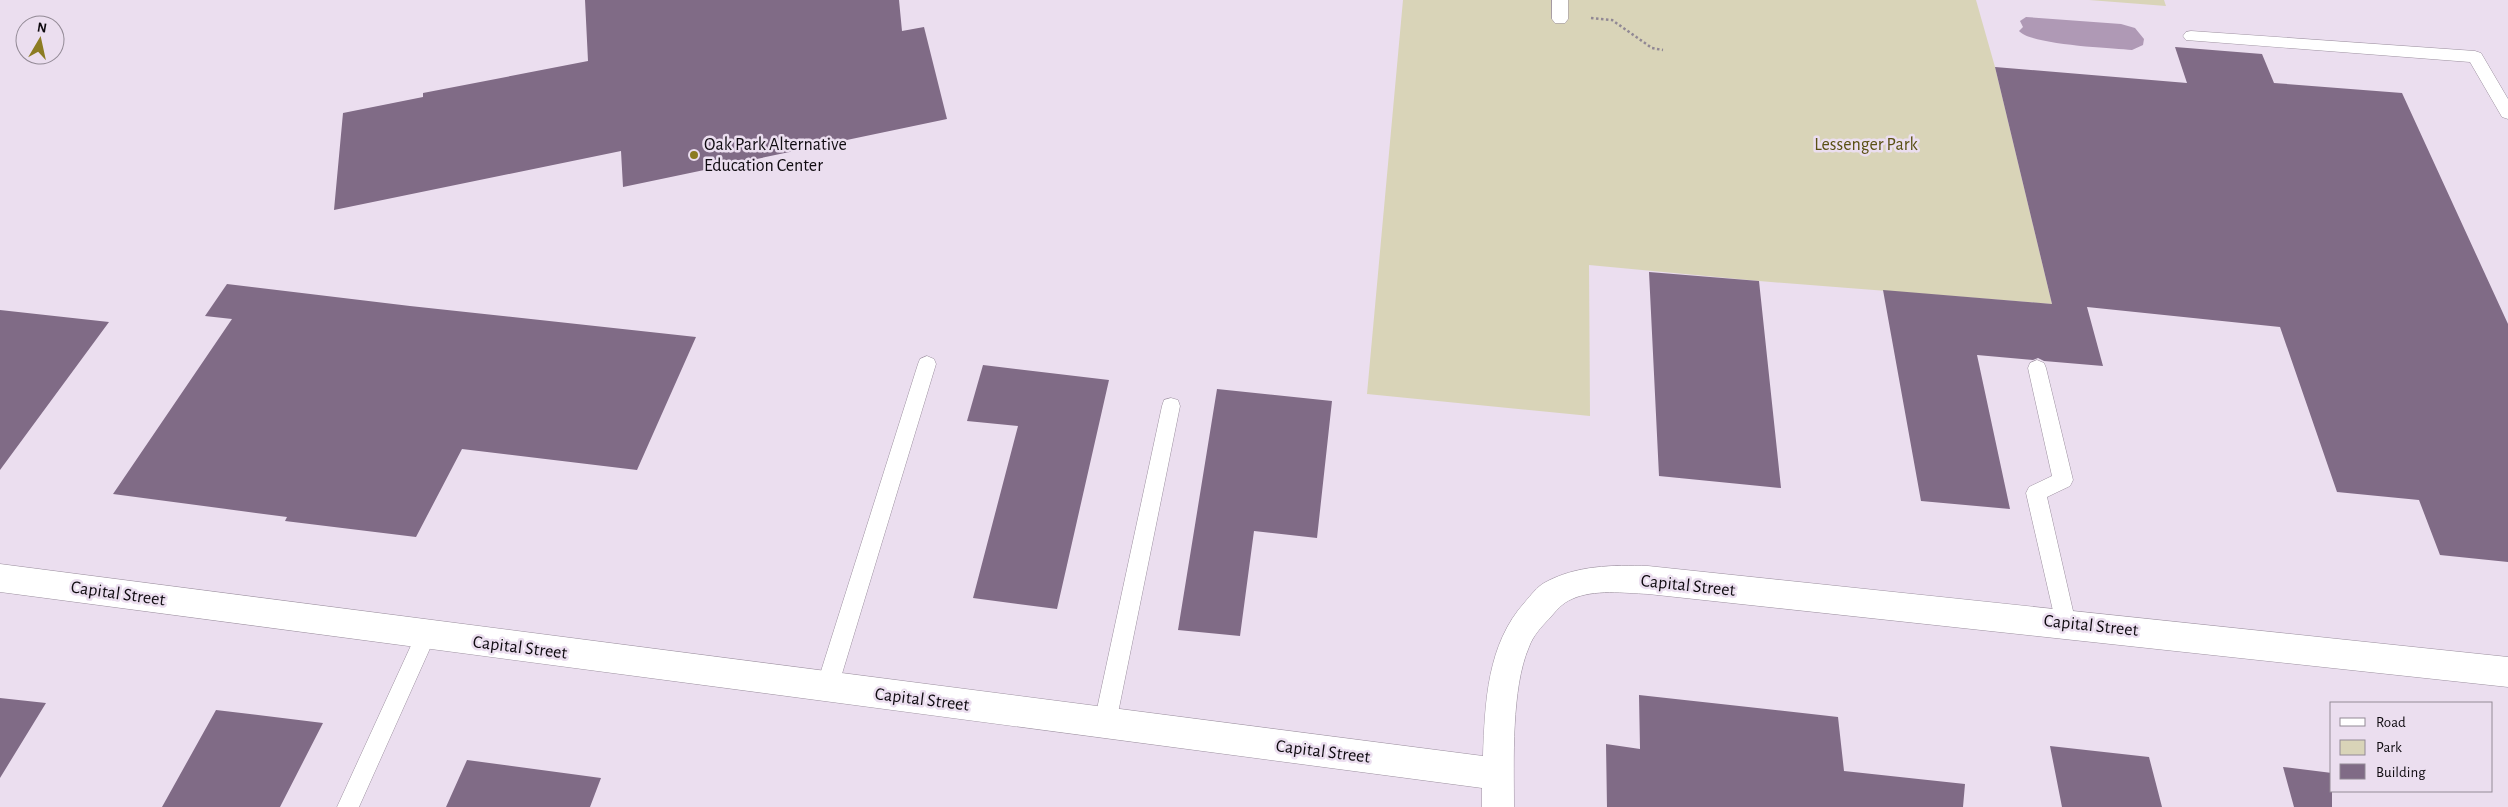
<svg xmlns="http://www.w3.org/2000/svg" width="2508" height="807" viewBox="0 0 2508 807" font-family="'Alegreya Sans',sans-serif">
  <rect width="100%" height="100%" fill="#ebdeef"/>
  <path fill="#d9d4b8" d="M1403,0H1976L1995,67L2052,304L1759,281L1589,265L1590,416L1367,394Z
    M2089,0H2164L2166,6Z"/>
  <path fill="#af99b5" d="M2026,17L2121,24L2135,28L2144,39L2143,45L2132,50C2111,48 2031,45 2019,31L2023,27L2020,21Z"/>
  <path fill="#806b86" d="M585,0H899L902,31L924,27L947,119L623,187L621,151L334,210L343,113L423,97V93L588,61Z
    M2175,47L2262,54L2274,83L2402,93L2508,324V562L2440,555L2419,500L2337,492L2280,327L2087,307L2103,366L2044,361L2038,358L2033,360L1977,355L2010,509L1921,501L1883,290L2052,304L1995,67L2187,83Z
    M1649,272L1759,281L1781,488L1659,476Z
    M227,284L410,306L696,337L637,470L462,449L416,537L285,521L287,517L113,494L232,319L205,316Z
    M0,310L109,322L0,470Z
    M983,365L1109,380L1057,609L973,598L1018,426L967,421Z
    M1217,389L1332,401L1317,538L1254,531L1240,636L1178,630Z
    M1639,695L1838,717L1844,771L1965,784L1963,807H1607L1606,744L1640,749Z
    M0,698L46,703L0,778Z
    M216,710L323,723L280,807H162Z
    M2050,746L2149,757L2162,807H2062Z
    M467,760L601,778L590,807H446Z
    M2283,767L2332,773V807H2294Z"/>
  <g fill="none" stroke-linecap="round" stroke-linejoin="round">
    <g stroke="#9c909f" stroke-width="1">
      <path id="service" d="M1552,0H1568V19L1565,23H1555L1552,19Z
        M2191,31L2475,51L2481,53L2508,99V119L2502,117L2470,62L2186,40L2183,36L2186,32Z
        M927,356L934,359L936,364L838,687L835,694L827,697L819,694L816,687L918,364L920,359Z
        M2037,360L2044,363L2046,368L2073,480L2070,486L2047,497L2076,624L2073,631L2066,634L2059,631L2056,624L2026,493L2029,487L2052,476L2028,368L2030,363Z
        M1171,398L1178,400L1180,406L1116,723L1113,730L1105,733L1097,730L1094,723L1162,406L1164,400Z
        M426,625L433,628L436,635L359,807H337L419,628Z"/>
    </g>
    <g stroke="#9c909f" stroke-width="1">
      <path id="tertiary" d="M0,564L1483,756C1485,702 1487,644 1525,602C1531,595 1537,587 1544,583C1576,565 1613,565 1648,566L2508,657V687L1648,594C1624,593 1594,589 1572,599C1562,603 1556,611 1549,619C1541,627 1533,636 1529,647C1511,689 1514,761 1514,807H1482V788L0,592Z"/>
    </g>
    <path stroke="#918894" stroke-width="2.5" stroke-dasharray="2.5 2.5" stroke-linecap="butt" d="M1591,18L1612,20L1652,48L1663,50"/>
    <use href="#service" fill="#fff" fill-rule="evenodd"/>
    <use href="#tertiary" fill="#fff" fill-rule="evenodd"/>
  </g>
  <circle fill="#8c7c22" stroke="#ebdeef" stroke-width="2" cx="694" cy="155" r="5"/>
  <g text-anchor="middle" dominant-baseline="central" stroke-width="5" stroke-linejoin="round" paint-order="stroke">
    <g font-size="18" fill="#0f0b10" stroke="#ebdeef" text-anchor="start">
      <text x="704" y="145">Oak Park Alternative<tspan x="704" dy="21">Education Center</tspan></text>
    </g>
    <g font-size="18" fill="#5a5014" stroke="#ebdeef">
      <text x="1866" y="145">Lessenger Park</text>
    </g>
    <g font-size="18" fill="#0f0b10" stroke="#ebdeef">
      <text transform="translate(1688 586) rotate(6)">Capital Street</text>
      <text transform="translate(118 594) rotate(8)">Capital Street</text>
      <text transform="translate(2091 626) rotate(6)">Capital Street</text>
      <text transform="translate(520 648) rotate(7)">Capital Street</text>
      <text transform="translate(922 700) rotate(7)">Capital Street</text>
      <text transform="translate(1323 752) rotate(7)">Capital Street</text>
    </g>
  </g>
  <rect x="2330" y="702" width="162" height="90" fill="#ebdeef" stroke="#938a96"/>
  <rect x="2340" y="718" width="25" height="8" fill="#ffffff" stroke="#938a96"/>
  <text x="2376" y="727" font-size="15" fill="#0f0b10">Road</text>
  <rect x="2340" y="740" width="25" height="15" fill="#d9d4b8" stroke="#938a96"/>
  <text x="2376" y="752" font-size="15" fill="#0f0b10">Park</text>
  <rect x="2340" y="764" width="25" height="15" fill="#806b86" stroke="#938a96"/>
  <text x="2376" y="777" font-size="15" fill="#0f0b10">Building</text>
  <g transform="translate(40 40) rotate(9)"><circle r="24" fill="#ebdeef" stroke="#938a96"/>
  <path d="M0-4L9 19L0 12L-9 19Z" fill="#8c7c22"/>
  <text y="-8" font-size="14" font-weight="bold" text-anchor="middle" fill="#0f0b10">N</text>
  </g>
</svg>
